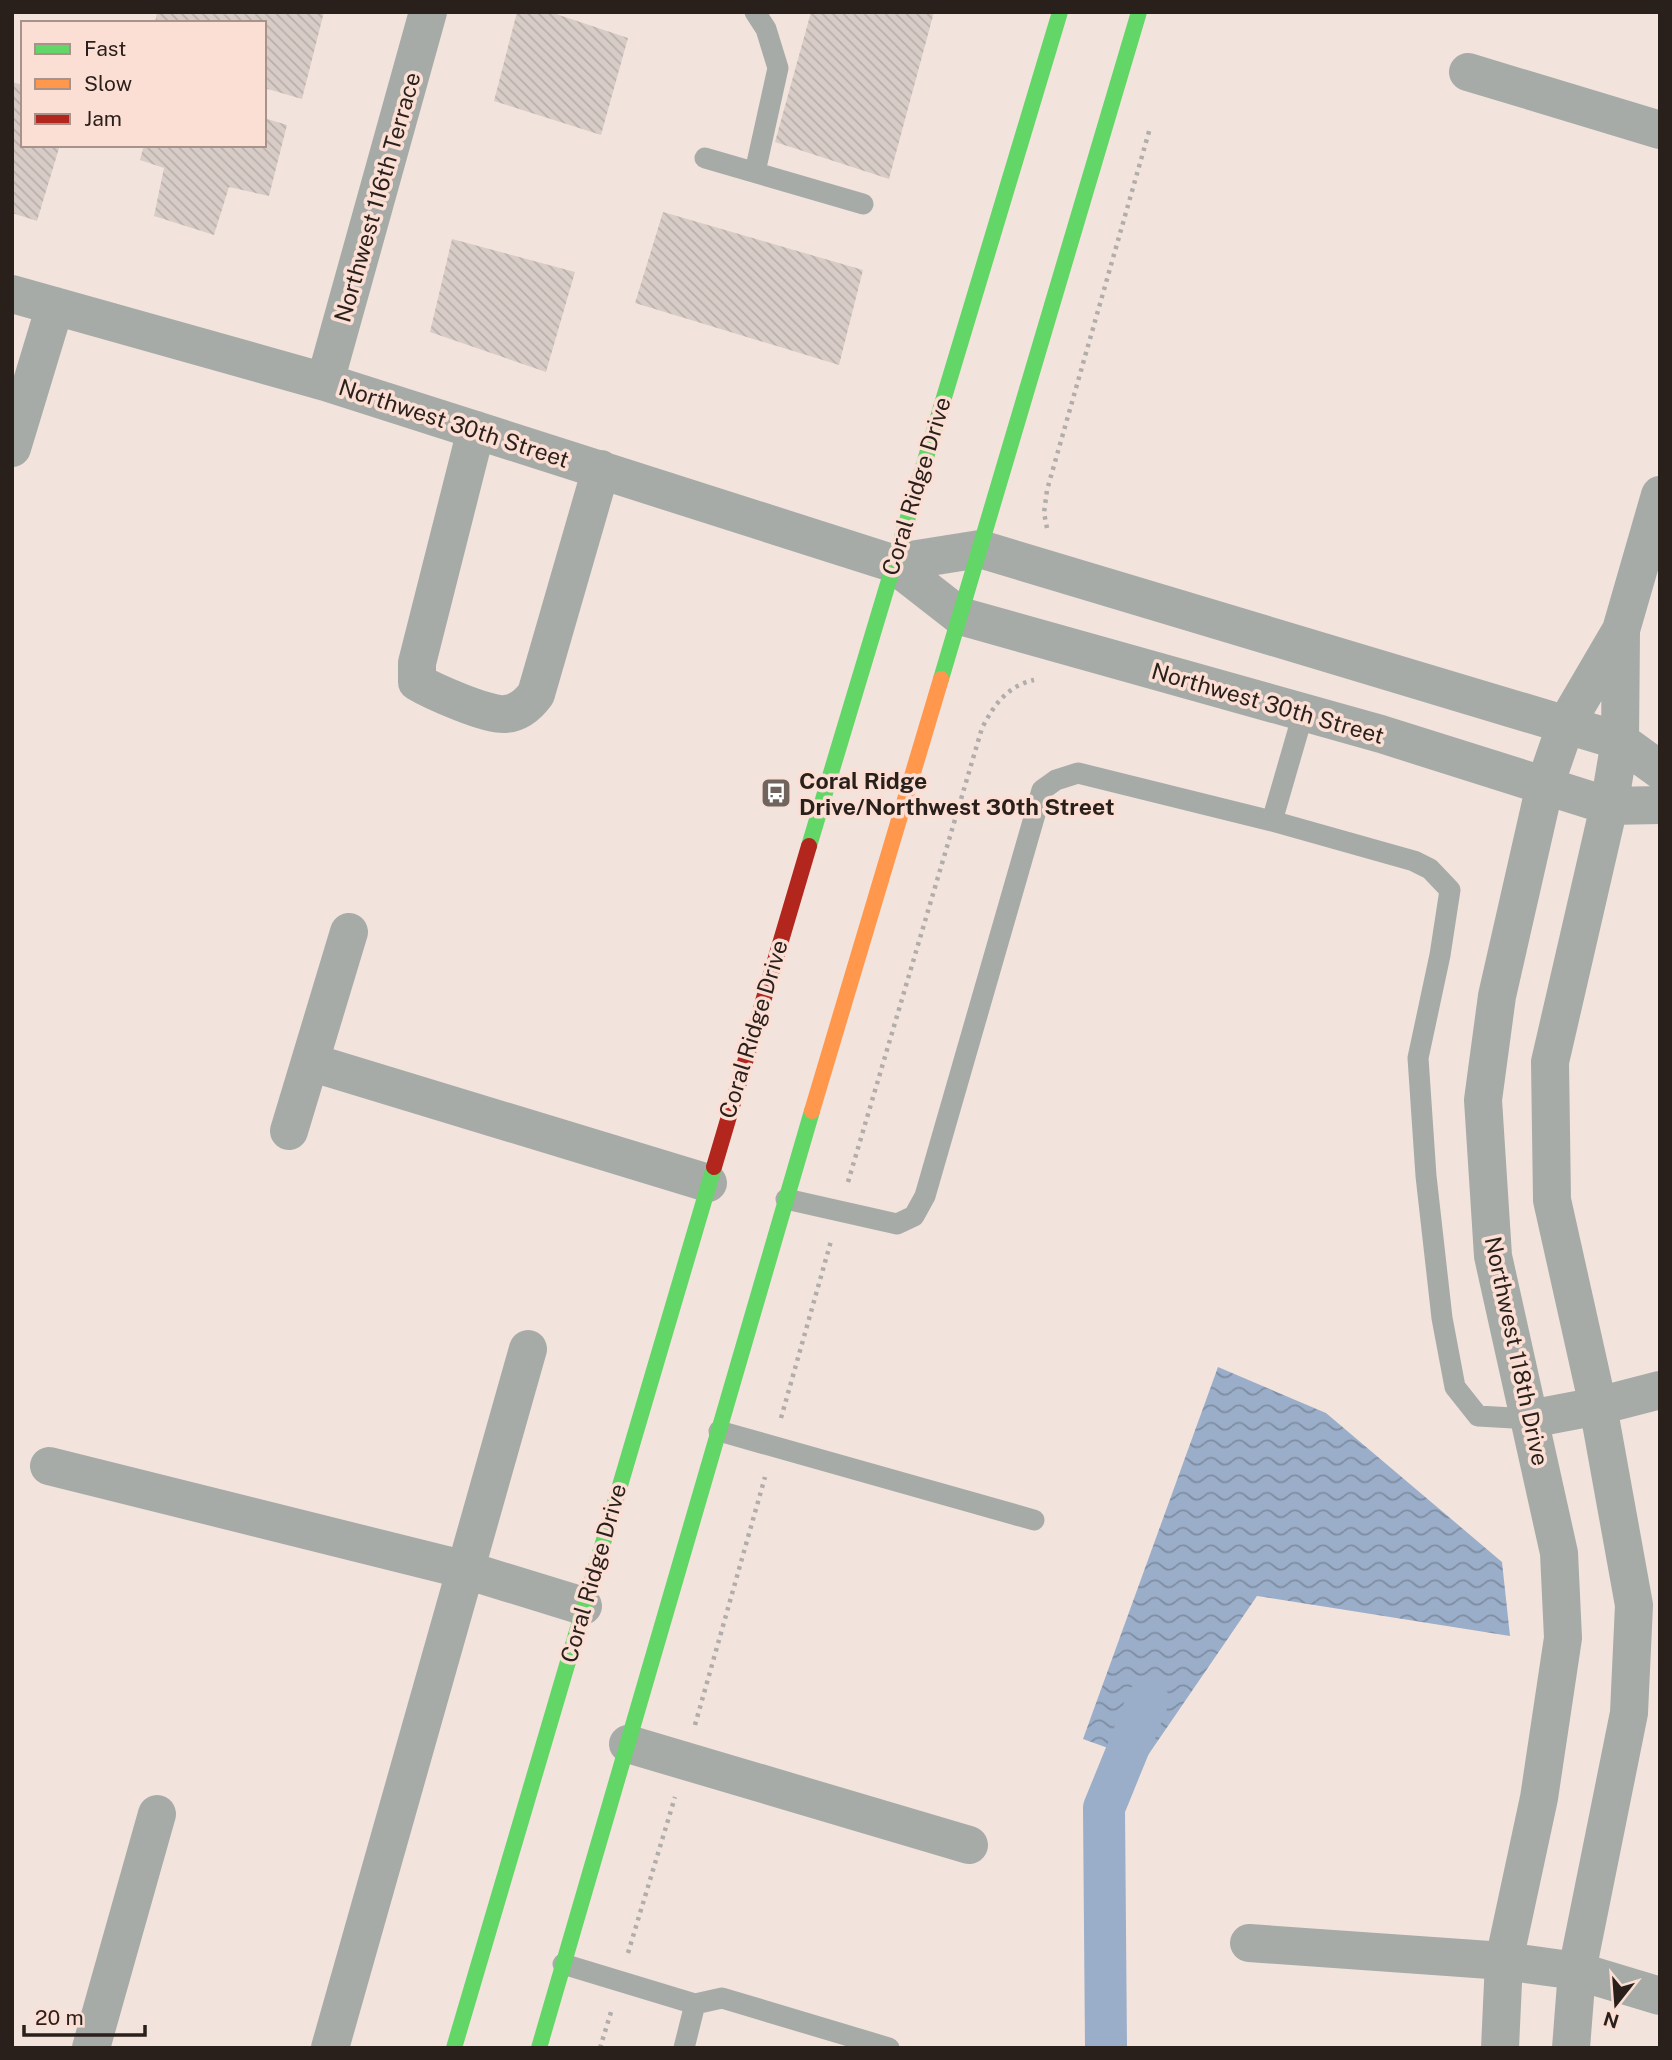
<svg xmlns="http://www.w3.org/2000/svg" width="1672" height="2060" viewBox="0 0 1672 2060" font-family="'Public Sans',sans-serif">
  <defs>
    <pattern id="water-waves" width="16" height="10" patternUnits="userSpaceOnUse" patternTransform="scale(1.75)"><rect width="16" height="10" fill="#9aaec9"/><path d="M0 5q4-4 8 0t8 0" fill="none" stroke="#7e8da2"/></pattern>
    <pattern id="building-back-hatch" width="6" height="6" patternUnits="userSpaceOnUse" patternTransform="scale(1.75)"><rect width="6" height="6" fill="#d8ccc7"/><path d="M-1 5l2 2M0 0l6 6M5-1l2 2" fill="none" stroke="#b9afaa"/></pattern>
  </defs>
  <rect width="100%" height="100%" fill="#f3e3dd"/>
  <path fill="url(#water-waves)" d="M1218,1367L1326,1413L1502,1562L1510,1636L1257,1596L1144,1761L1083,1739Z"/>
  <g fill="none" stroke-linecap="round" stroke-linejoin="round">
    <path stroke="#9aaec9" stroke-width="42" d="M1106,2048L1104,1808L1148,1700"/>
  </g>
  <path fill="url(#building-back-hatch)" d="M157,12H324L302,99L264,88V23H155Z
    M517,12H550L628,38L601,135L494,101Z
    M811,12H934L889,179L775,142Z
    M12,82L23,85V145H60L37,221L12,213Z
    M264,118L287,125L269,196L229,187L214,235L154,216L164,168L140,160L144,145H264Z
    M663,212L863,270L839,365L635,303Z
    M452,239L575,272L546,372L430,332Z"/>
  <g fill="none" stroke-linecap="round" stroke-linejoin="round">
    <path stroke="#b0adab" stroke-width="4.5" stroke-dasharray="3.5 5" stroke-linecap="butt" d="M1047,528L1044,513L1047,490L1150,128
      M848,1182L982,728C994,705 1007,686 1034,680
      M781,1418L831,1241
      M695,1725L765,1477
      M628,1953L675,1797
      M600,2048L611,2012"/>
    <path stroke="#a7aba7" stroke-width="21" d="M705,158L863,204
      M755,172L778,68L766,29L755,12
      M1272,821L1414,861L1430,869L1450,890L1440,955L1418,1058L1426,1176L1442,1318L1455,1387L1478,1416L1530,1419
      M786,1199L897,1224L914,1216L925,1196L1042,790L1056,780L1078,773L1272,821L1303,714
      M719,1431L1034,1520
      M563,1964L695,2004L684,2048
      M695,2004L722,1998L889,2048"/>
    <path stroke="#a7aba7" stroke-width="38" d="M1468,72L1660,130
      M12,294L325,382L892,563L960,616L1381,734L1609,806L1660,805
      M325,382L428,12
      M476,430L417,663V682C432,691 488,716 505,714C519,713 528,705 536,694L601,469
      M12,448L55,306
      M892,563L980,549L1620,741L1660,770
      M310,1062L708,1183
      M289,1131L349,932
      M1530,1419L1598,1406L1660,1390
      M49,1466L466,1570L583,1606
      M628,1744L969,1845
      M1249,1943L1504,1961L1577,1971L1660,1996
      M91,2048L157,1814
      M330,2048L528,1349
      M1500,2048L1504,1961L1539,1798L1563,1638L1559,1553L1493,1256L1483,1100L1497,996L1545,785L1566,724L1621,630L1660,495
      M1571,2048L1577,1971L1629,1713L1634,1605L1598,1406L1552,1200L1550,1062L1609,806L1620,741L1621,633"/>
    <path stroke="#63d668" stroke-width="16" d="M941,679L1139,12
      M809,846L1060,12
      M454,2048L714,1167
      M539,2048L812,1111"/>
    <path stroke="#ff974d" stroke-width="16" d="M812,1111L941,679"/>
    <path stroke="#b3261e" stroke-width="16" d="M714,1167L809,846"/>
  </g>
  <defs>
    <g id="bus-square" transform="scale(1.575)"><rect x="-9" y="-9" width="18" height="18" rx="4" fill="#70645f" stroke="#fcdfd4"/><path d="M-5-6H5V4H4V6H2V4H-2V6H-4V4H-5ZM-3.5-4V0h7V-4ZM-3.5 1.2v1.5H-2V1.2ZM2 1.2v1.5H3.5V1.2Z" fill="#fff"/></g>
  </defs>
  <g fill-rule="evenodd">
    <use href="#bus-square" x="776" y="793"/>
  </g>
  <g text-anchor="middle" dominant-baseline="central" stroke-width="7" stroke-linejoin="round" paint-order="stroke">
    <g font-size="23" fill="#291f1b" stroke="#fcdfd4">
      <text transform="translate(377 197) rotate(-74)">Northwest 116th Terrace</text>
      <text transform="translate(454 423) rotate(18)">Northwest 30th Street</text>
      <text transform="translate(916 486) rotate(-73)">Coral Ridge Drive</text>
      <text transform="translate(1268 703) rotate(16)">Northwest 30th Street</text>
      <text transform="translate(753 1029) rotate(-73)">Coral Ridge Drive</text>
      <text transform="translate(1517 1351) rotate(78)">Northwest 118th Drive</text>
      <text transform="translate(593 1573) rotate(-74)">Coral Ridge Drive</text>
    </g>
    <g font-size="23" font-weight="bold" fill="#291f1b" stroke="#fcdfd4" text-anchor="start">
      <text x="799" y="780">Coral Ridge<tspan x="799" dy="26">Drive/Northwest 30th Street</tspan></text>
    </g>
  </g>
  <rect width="1672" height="2060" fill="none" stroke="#291f1b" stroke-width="28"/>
  <rect x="21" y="21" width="245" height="126" fill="#fcdfd4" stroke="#a8928a" stroke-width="2"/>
  <rect x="35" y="44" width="35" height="10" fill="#63d668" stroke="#a8928a" stroke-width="2"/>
  <text x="84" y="56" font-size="21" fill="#291f1b">Fast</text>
  <rect x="35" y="79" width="35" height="10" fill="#ff974d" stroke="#a8928a" stroke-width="2"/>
  <text x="84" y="91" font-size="21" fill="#291f1b">Slow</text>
  <rect x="35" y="114" width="35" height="10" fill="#b3261e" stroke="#a8928a" stroke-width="2"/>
  <text x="84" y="126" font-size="21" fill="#291f1b">Jam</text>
  <g transform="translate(1616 2004) rotate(197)" stroke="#fcdfd4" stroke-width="5" paint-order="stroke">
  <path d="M0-5L12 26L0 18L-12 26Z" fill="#291f1b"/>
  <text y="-10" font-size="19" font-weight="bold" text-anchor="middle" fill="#291f1b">N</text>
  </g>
  <path d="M24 2025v10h121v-10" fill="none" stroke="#291f1b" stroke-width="3.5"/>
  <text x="35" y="2025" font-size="21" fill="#291f1b" stroke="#fcdfd4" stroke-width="5" paint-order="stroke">20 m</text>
</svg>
